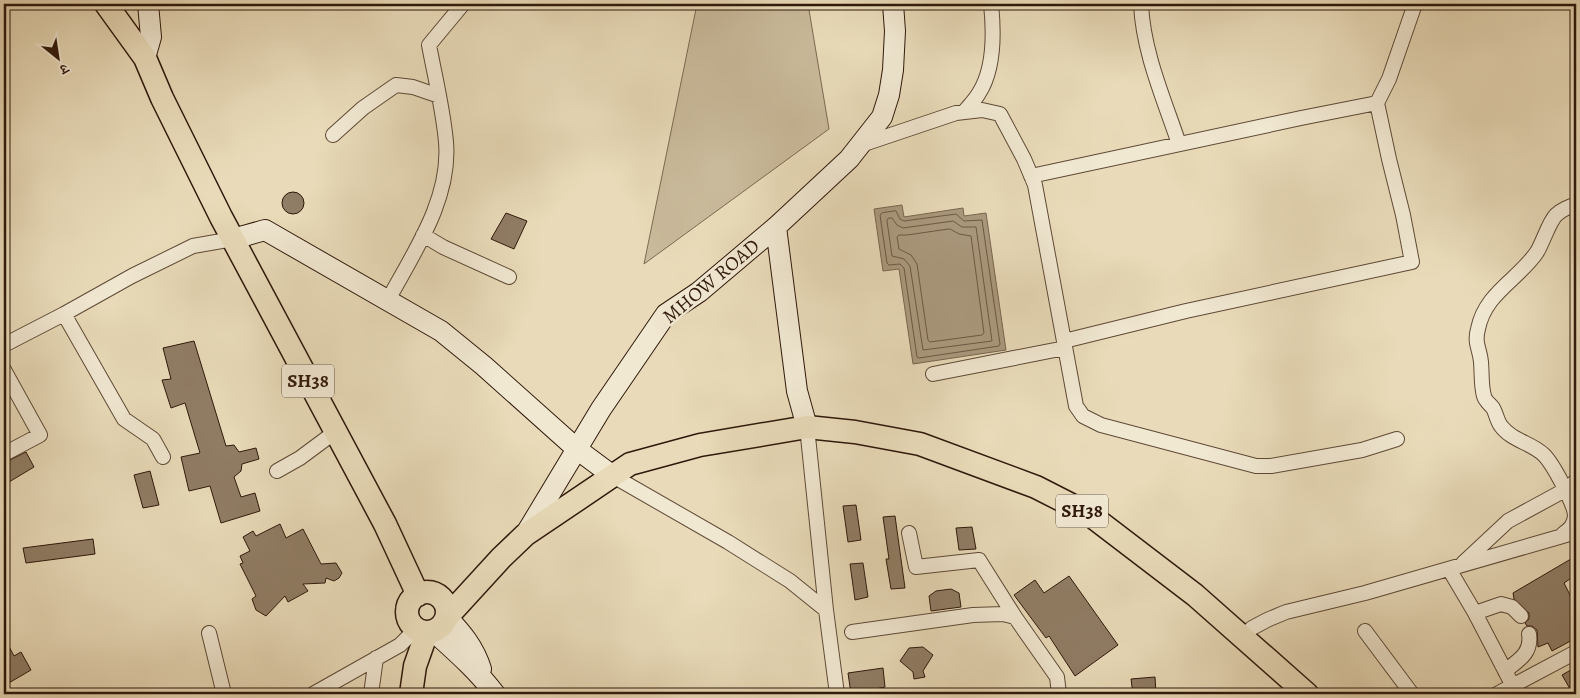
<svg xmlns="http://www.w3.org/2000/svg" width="1580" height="698" viewBox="0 0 1580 698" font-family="Alegreya,'Noto Serif Devanagari',serif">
  <rect width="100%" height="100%" fill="#e9dbb9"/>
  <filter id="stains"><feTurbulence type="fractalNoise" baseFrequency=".004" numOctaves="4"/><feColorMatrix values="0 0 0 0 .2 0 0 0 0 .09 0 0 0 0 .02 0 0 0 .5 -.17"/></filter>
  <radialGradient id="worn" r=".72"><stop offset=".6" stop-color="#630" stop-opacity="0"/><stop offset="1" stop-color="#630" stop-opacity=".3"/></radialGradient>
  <path fill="#c9ba9b" stroke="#7c6953" d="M697,4H808L829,129L644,264Z"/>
  <path fill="#aa997e" stroke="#796550" d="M902,205L904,217L963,208L964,216L986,213L1006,350L913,364L899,269L883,271L874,209Z"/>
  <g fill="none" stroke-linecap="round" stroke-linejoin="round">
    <path stroke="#6c5844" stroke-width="1" d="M896,211L900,219L904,221L956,214L964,221L982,220L1000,344L999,346L919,358L917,357L904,268L900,264L889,265L887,263L880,215L882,213Z
      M889,218H892L897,225L903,228L953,221L962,227H976L992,341L923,350L910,266L904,259L892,256L887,221Z
      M950,229L959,234L971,236L984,333L982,335L930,342L928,340L917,264L911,255L899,249L897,237L899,235H907Z"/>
  </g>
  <path fill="#907d65" stroke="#2f180b" d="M282 203a11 11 0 1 1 22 0a11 11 0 1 1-22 0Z
    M506,213L527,221L514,249L491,239Z
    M194,341L226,446L234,445L239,452L256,448L259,459L242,464L241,471L234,477L241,497L255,493L260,511L221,523L210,486L189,491L181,457L200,453L185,403L171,408L162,380L171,379L163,348Z
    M26,452L34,467L4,485V463Z
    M150,471L159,505L143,508L134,475Z
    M856,505L861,540L848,542L843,506Z
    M895,516L905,588L891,589L886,559H889L883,517Z
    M280,524L286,538L303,529L321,564L336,563L342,573L339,578L334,581L326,578L325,583L303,584L308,591L288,602L285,596L266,616L256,610L252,599L256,596L240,564L243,563L240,556L250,551L243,537L253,531L256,536Z
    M972,527L976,549L959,550L956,528Z
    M93,539L95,554L26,563L23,548Z
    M1576,556V575L1564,583L1576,607V638L1552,651L1548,643L1538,647L1537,630L1532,626H1527L1525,623L1529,619V613L1514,599L1513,593Z
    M863,563L868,597L855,600L850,564Z
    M1069,576L1118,645L1075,676L1049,636L1046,638L1014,595L1035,580L1044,593Z
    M951,589L959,593L961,607L931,611L929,596L936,591Z
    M4,637L14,656L21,652L31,670L7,684L4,678Z
    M923,647L933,655L923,671L925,677L914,679L913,672L900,661L909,648Z
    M1576,667V694H1573L1562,675Z
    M883,668L885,687L851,694L848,673Z
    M1155,677L1156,694H1133L1131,679Z"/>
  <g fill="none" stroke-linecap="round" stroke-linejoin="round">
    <g stroke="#5e4936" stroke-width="16">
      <path id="street" d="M1141,4C1143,52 1164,99 1179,144
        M964,112C969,106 975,100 979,93C995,68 994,32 991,4
        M333,135L363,108L396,85L413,87L439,96
        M861,145L956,113L982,110L1000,114L1024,159L1035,185L1076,406L1083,416L1101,425L1256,466H1271L1362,450L1397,439
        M1031,176L1301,118L1377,103
        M423,235L443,247L509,277
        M388,300C414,252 451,199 446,142C443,109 435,77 429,45L463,4
        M64,314L124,419L153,439L163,457
        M1064,341L1186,311L1412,262L1403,215L1389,159L1377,103L1389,79L1415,4
        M4,345L64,314L132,276L193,246L233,239
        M4,370L40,435L4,454
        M933,374L1065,348
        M807,427L826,610L837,694
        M277,471L300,458L335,432
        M613,476L728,542L790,581L826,610
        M909,533L916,567L979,560L1015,617
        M1563,534C1570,529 1574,525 1575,516C1575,505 1553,464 1544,455C1532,443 1512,441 1501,426C1497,421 1496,413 1493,408C1490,404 1485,401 1484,396C1481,386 1482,373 1481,362C1480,349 1474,344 1478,329C1485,293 1518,280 1537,252C1543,242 1549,222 1556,215C1561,210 1570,206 1576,205
        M1463,563L1508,521L1565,490L1576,481
        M1449,569L1475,613
        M1365,631L1412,694
        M852,632L973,615L1003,614L1015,617L1057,677L1059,694
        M209,633L224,694
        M1242,638L1252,628L1267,620L1286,612L1365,593L1573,533
        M1505,671C1519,660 1532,653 1529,634
        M1513,686L1475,613L1501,604L1512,607L1521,616
        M313,694L400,645L416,629
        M371,694L376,658
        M1497,694L1576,652"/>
    </g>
    <g stroke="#2f180b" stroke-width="22">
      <path id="secondary" d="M145,58L151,37L148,4
        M776,227L797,391L807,427
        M233,239L265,230L441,331L484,366L578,450L613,476
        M525,535L601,409L666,314L699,292L776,227L849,159L882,117L889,95L893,70L895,31L893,4
        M447,617C462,633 474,647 481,669
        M433,631C455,651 477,670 495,694"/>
    </g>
    <g stroke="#2f180b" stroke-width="25">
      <path id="primary" d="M106,4L145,58L162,98L221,217L385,524L418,595
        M407 612a20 20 0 1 1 40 0a20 20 0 1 1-40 0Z
        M447,617L501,558L525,535L630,464L700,445L807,427L855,432L920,444L1036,487L1089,514L1195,595L1307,694
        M411,694L415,666L427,632"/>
    </g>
    <use href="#street" stroke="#f1e8d2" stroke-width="14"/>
    <use href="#secondary" stroke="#f1e8d2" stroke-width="20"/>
    <use href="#primary" stroke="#e9dbb9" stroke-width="22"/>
  </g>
  <g text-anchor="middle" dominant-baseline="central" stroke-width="5" stroke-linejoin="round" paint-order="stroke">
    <g fill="#f1e8d2" stroke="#695647" stroke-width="1">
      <rect x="282" y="364.5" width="52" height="33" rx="4"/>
      <rect x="1056" y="494.5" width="52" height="33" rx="4"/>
    </g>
    <g font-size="19" font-weight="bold" fill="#2f180b">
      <text x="308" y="381">SH38</text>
      <text x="1082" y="511">SH38</text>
    </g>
    <g font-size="20" fill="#2f180b" stroke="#f1e8d2">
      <text transform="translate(711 281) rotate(-40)">MHOW ROAD</text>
    </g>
  </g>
  <rect width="1580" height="698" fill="none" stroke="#e9dbb9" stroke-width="20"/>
  <rect x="5" y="5" width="1570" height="688" fill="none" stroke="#2f180b" stroke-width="2.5"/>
  <rect x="10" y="10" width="1560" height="678" fill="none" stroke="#2f180b"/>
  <g transform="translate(58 58) rotate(150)" stroke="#f1e8d2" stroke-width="4" paint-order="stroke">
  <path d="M0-4L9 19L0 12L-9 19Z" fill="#2f180b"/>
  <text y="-8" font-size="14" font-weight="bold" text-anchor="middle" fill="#2f180b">उ</text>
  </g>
  <rect width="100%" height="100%" filter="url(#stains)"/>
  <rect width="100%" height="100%" fill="url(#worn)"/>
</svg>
